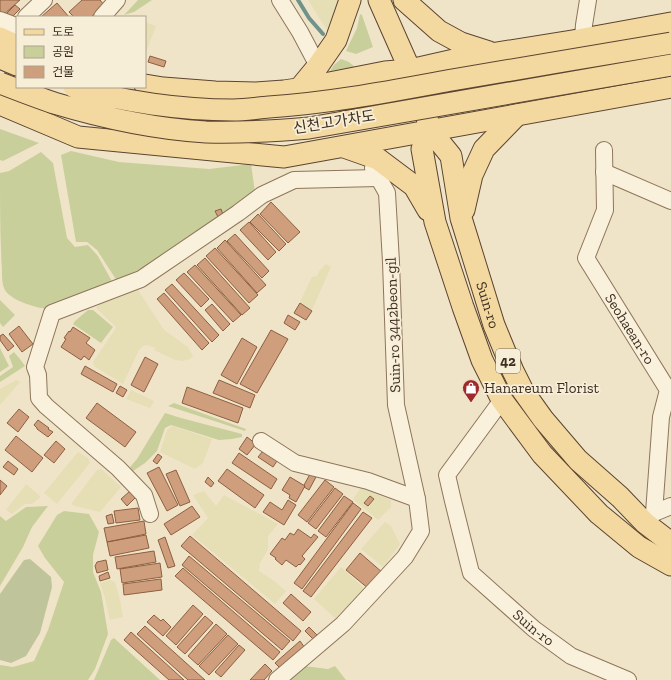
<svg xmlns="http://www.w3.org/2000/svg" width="671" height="680" viewBox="0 0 671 680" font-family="'Zilla Slab','Noto Sans KR',serif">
  <rect width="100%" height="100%" fill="#f0e4c8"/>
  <path fill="#e6deb5" d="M308,0H339L330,35L327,30Z
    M145,22L156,26L145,55Z
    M326,264L331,267L312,310L300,302L312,277L317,276L319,271Z
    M138,289L140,293L164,330L188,347L193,356L190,359L183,361L175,360L154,350L155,348L147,345L143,346L139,350L123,384L94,366L93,362L114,331L116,327L96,308L100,304Z
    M16,380L20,382L0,405V389Z
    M131,390L154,401L150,408L126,399Z
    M172,426L212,439L203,463L195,469L160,452L167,430Z
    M78,452L88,458L90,463L57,504L44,493Z
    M101,469L121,487L100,512L75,506L71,504L97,470Z
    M26,484L41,497L32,504H25L12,514L6,510Z
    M361,488L391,500V507L378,520L353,499Z
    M204,491L216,506L224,495L278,524L268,536V550L260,563L259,571L274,581L286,591L275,604L192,535L208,518L193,495Z
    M385,522L391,526L400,544L383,567L361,549Z
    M341,567L366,590L337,620L314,599Z
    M110,580L115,582L120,600L123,617L110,620L105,598L100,583Z"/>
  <path fill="#c9cf9b" d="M138,0H152L134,12L124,15Z
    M360,14L362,15L373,47L356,54L346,51L357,28Z
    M341,59L349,62L355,67L330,71L334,65Z
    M0,129L39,143L3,161L0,160Z
    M71,151L119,162L209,169L251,164L255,192L174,251L117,281L97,250L87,242H76L61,155Z
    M41,152L53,163L67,238L75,247L88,245L98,256L114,285L50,309C38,309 8,300 4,288C2,283 2,275 2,270C0,238 0,205 0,173L9,171Z
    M0,300L15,315L3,327L0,323Z
    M88,310H93L113,327L101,343L73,324L75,321Z
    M0,348L9,366L0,372Z
    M14,352L20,359L25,366L0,382V376L13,367L9,356Z
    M174,403L246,429L245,431L168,406Z
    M165,413L181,418L242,434V437L232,439L219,440L171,425L165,428L157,451L145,463L133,471L130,467L137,459Z
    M48,506L32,527L23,547L0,586V516L6,521L26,507Z
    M64,511L89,514L99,532L93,555V572L101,592L108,634L95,669L88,680H0V665L13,667L34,661L48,630L64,582L45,558L38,546L57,515Z
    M114,638L160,680H94L111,640Z
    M304,666L328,669L335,666L346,680H287Z"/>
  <path fill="#bfc49a" d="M30,559L51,577L52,587L40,633L26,656L11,663L0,660V594L24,560Z"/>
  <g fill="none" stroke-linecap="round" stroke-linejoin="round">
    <path stroke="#6f938a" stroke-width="4" d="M298,0L309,18L323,34"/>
  </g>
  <path fill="#cf9f7d" stroke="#8d5f41" d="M0,0H20L3,15L0,11Z
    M82,0H100L104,5L91,17H74L69,12Z
    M57,3L69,17H41Z
    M15,5L20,9L11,18L7,13Z
    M150,56L166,61L164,67L148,62Z
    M271,202L300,232L288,243L260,214Z
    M221,209L223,215L218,217L215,211Z
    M258,214L286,244L279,251L250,222Z
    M249,222L276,252L268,260L240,230Z
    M235,234L269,271L262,278L227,241Z
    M225,240L266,285L257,293L217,248Z
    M215,248L258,295L249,303L206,256Z
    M205,258L250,308L242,315L197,265Z
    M195,265L241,315L233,322L187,272Z
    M184,273L209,299L201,307L176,280Z
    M172,284L219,335L212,342L165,290Z
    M164,293L209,343L202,350L157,299Z
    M300,303L312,311L306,320L294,313Z
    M212,304L230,324L223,331L205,310Z
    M288,315L300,322L295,330L284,323Z
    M19,326L33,344L22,352L9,334Z
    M73,327L90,338L86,343L95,350L89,360L84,356L81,360L61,347L66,339L64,338L69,331L70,332Z
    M271,330L288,339L257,393L240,384Z
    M3,334L14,346L8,351L0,340V336Z
    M242,338L257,347L237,384L221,375Z
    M145,357L158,364L144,392L131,385Z
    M85,366L117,384L113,392L81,374Z
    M219,380L255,395L250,408L213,393Z
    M120,386L127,390L123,397L116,393Z
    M187,387L243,408L238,423L182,403Z
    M97,403L136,432L125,447L86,418Z
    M19,409L29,417L18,432L7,423Z
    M38,420L49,428L48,429L53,432L48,437L37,429V428L34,425Z
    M16,436L43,458L32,472L5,450Z
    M247,437L256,444L247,455L239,449Z
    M56,441L65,449L54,463L44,455Z
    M263,451L277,461L273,467L258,457Z
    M239,453L277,479L271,489L232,463Z
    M158,454L162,457L157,464L153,461Z
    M8,461L18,469L14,475L3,467Z
    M159,467L178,505L167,511L147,473Z
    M227,469L264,495L255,508L218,481Z
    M176,470L190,502L180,506L166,474Z
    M310,474L316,477L309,490L304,487L305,486L304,485Z
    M208,477L214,483L211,487L205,482Z
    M290,477L305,486L296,502L289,498L290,495L282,490Z
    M0,480L7,486L0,495Z
    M325,480L334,487L307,522L298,515Z
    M335,488L343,494L316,529L308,523Z
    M130,491L136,497L127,506L121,499Z
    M344,496L353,502L326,537L318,531Z
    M370,496L374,499L368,506L364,503Z
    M288,500L296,505L284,525L263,512L270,502L282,510Z
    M353,503L361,509L302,589L294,583Z
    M192,506L200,517L171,535L164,524Z
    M138,508L140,520L116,523L114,511Z
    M363,512L372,518L311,597L303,591Z
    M112,514L114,523L108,524L106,516Z
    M144,521L146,534L107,542L104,528Z
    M298,529L311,538L314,534L318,537L302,556L305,559L300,565L299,564L296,567L286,560L282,565L275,559L276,558L270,554L282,538L285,540L290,533L294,535Z
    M146,535L149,548L110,556L107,542Z
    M190,536L301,631L293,641L181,546Z
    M165,537L175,566L168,568L158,540Z
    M154,551L156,562L117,569L115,557Z
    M360,553L383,573L369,589L346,570Z
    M189,556L290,641L282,650L182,565Z
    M106,560L108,570L97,573L95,566L97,562Z
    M160,563L162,577L122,583L120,569Z
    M183,568L280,652L273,660L175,576Z
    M108,572L110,578L100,581L99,576Z
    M161,579L162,590L124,595L123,584Z
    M291,594L311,612L303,621L283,603Z
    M193,605L203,614L176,645L166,636Z
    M154,615L161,621L163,619L171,627L163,636L147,622Z
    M205,616L213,623L185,654L177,647Z
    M216,624L227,634L198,665L188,656Z
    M145,626L205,680H188L137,634Z
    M309,627L319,637L315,641L305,631Z
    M131,632L184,680H169L124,640Z
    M228,635L238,644L209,675L199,666Z
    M300,641L305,648L281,669L275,663Z
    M239,645L245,650L221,677L215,672Z
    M265,664L272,671L264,680H250Z"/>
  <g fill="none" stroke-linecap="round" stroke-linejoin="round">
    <g stroke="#8d765c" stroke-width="18">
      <g id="minor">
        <path d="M280,0L300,32L318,66"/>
        <path d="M26,17L44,0"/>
        <path d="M102,17L117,0"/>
        <path d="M0,20L16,26L17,25"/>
        <path d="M583,38L584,25L588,0"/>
        <path id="s1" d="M604,150L605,210L586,258L668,390L661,417L654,513"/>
        <path d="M604,172L671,201"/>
        <path id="s2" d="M502,400L447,475L453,501L471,573L534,629L571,656L628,680"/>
        <path d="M261,441L295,463L368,481L417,499L396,405L391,262L387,193L373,168"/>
        <path d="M150,514L144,495L118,468L46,406L39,398L38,375L35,367L52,313L141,279L238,213L262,195L294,180L378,178"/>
        <path d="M647,520L654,513L671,506"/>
        <path d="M277,680L343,624L405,557L421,531L417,499"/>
      </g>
    </g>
    <g stroke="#5b4430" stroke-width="23">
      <g id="major">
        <path id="s3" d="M379,0L410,70L427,118L430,130L451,156L461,218L494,325L513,371L523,391L543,419L578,460L620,497L645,523L671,543"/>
        <path d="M404,0L439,31L461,43L489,52"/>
        <path d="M0,38L17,46"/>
        <path d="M0,58L17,65"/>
        <path d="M145,85L163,88L215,92L256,93L284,91L304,88L385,72L410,70L454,60L572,41L671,23"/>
        <path d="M299,89L318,66L336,40L350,0"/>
        <path d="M0,104L78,137L284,157L671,87"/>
        <path d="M430,130L422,149L435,222L463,307L482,360L502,400L542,454L599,514L639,547L671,565"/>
        <path d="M344,147L378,159L414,186L428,210"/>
        <path d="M464,210L472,175L484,149L517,115"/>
      </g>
    </g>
    <use href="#minor" stroke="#faf1dc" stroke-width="16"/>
    <use href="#major" stroke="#f3d9a0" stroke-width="21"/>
    <g stroke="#5b4430" stroke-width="23" stroke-linecap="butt">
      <path id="major-bridge" d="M0,83C18,90 36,97 54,103C104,118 154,129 206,132C241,133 275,131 309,128L671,65
        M74,87C123,102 182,110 233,110C245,110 257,108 269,107C331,103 392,91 452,80C525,67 598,56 671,43"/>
    </g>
    <use href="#major-bridge" stroke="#f3d9a0" stroke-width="21"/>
  </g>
  <defs>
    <g id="shop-pin" transform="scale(0.9)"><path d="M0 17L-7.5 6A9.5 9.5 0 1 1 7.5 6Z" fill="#9e2a2b" stroke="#f7eed8"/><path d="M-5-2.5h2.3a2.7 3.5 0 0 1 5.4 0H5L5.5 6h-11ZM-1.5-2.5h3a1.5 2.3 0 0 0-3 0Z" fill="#fff"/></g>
  </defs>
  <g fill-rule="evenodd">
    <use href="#shop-pin" x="471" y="388"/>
  </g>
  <g text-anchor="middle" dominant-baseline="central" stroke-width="3.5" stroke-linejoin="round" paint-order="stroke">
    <rect fill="#f7eed8" stroke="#756857" stroke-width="1" x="496" y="349" width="24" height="24" rx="3"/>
    <g font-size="14" font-weight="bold" fill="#3d2e20">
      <text x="508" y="361">42</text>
    </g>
    <g font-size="15" fill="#3d2e20" stroke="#f7eed8">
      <text transform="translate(334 122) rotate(-9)">신천고가차도</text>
      <text stroke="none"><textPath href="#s3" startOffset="327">Suin-ro</textPath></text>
      <text transform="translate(393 325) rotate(-92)">Suin-ro 3442beon-gil</text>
      <text stroke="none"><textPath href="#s1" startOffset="195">Seohaean-ro</textPath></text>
      <text stroke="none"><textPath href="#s2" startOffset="277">Suin-ro</textPath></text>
    </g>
    <g font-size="15" fill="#3d2e20" stroke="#f7eed8" text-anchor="start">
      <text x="484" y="388">Hanareum Florist</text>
    </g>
  </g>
  <rect x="16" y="16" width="130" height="72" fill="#f7eed8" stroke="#ada18e"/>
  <rect x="24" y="29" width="20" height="6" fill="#f3d9a0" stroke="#ada18e"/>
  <text x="52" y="36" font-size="12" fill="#3d2e20">도로</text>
  <rect x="24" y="46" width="20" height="12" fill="#c9cf9b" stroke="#ada18e"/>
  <text x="52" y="56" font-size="12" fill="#3d2e20">공원</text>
  <rect x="24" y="66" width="20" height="12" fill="#cf9f7d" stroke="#ada18e"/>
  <text x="52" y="76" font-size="12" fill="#3d2e20">건물</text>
</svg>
